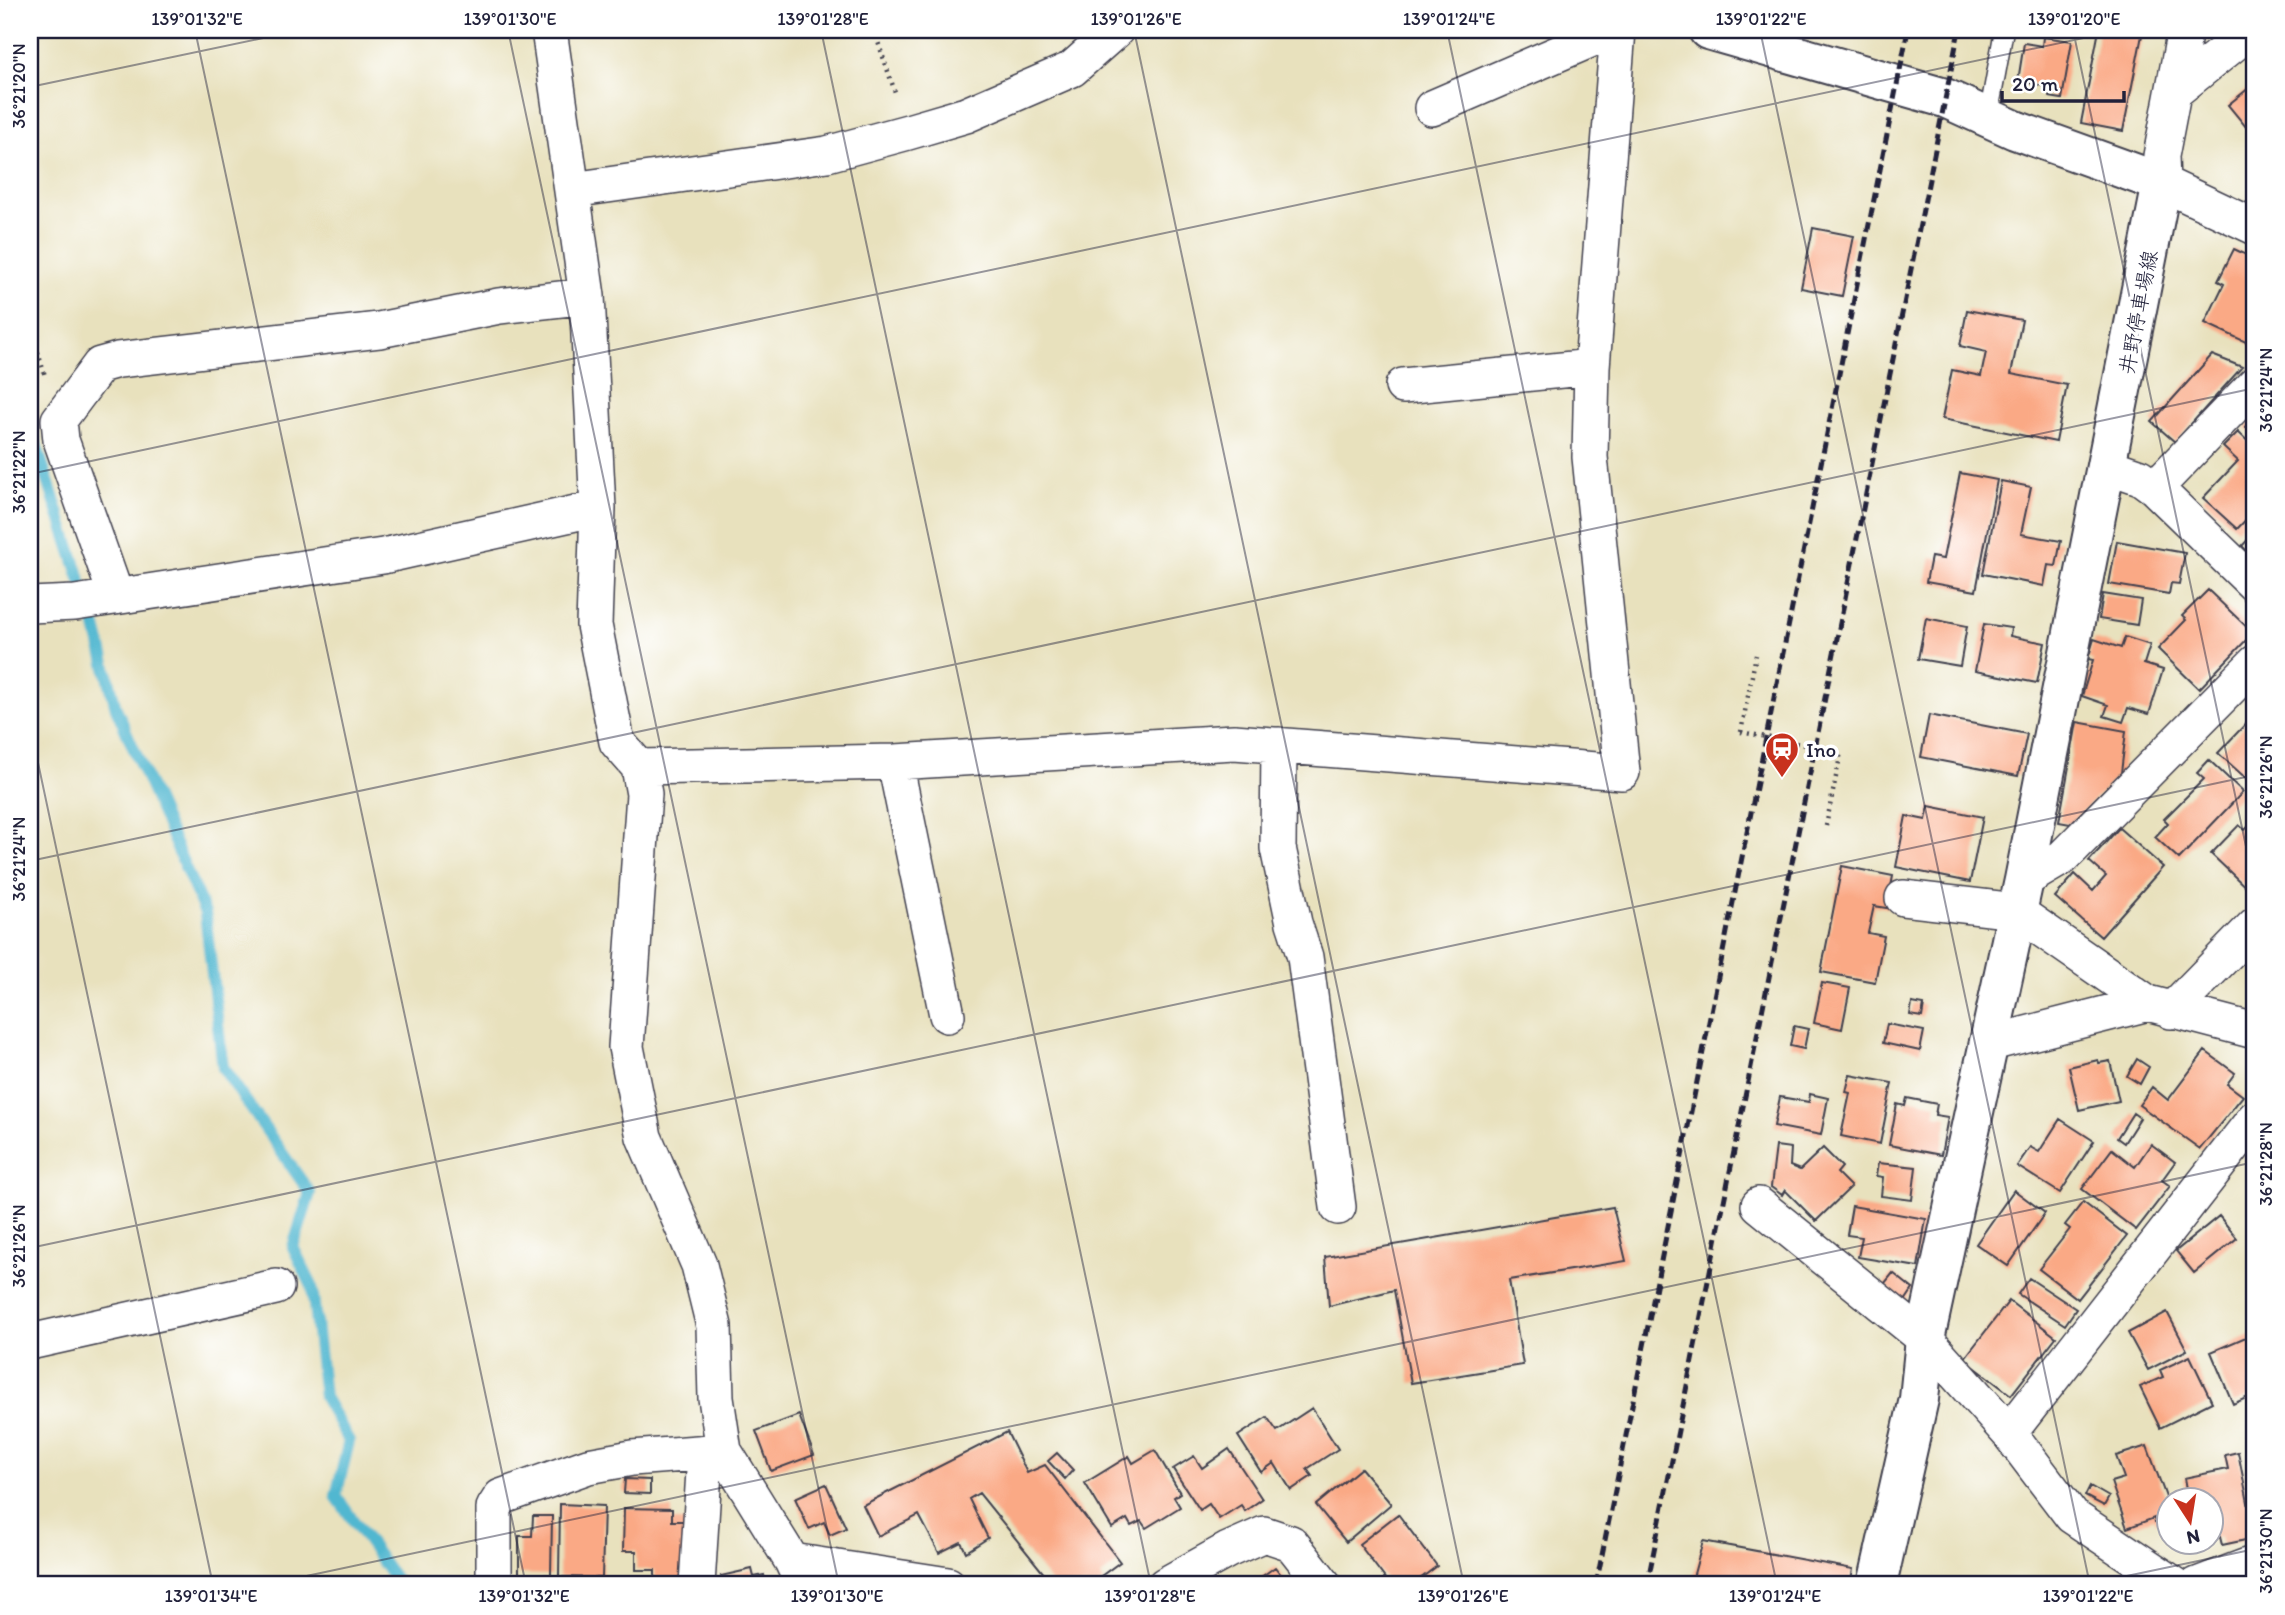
<svg xmlns="http://www.w3.org/2000/svg" width="2285" height="1615" viewBox="0 0 2285 1615" font-family="Itim,'Klee One',sans-serif">
  <rect width="100%" height="100%" fill="#fff"/>
  <filter id="ink" filterUnits="userSpaceOnUse"><feTurbulence type="fractalNoise" baseFrequency=".0143" numOctaves="2"/><feDisplacementMap in="SourceGraphic" scale="14" xChannelSelector="R" yChannelSelector="G"/><feConvolveMatrix kernelMatrix="1 2 1 2 8 2 1 2 1" color-interpolation-filters="sRGB"/></filter>
  <filter id="wash" filterUnits="userSpaceOnUse"><feTurbulence type="fractalNoise" baseFrequency=".00686" numOctaves="4" result="noise"/><feDisplacementMap in="SourceGraphic" scale="28" xChannelSelector="R" yChannelSelector="G"/><feGaussianBlur stdDeviation="1.57" result="paint"/><feColorMatrix in="noise" values="0 0 0 0 0 0 0 0 0 0 0 0 0 0 0 0 0 1.4 0 .05"/><feComposite in="paint" operator="in"/></filter>
  <g filter="url(#wash)">
    <rect width="100%" height="100%" fill="#e8e1bd"/>
    <g fill="none" stroke-linecap="round" stroke-linejoin="round">
      <path stroke="#51b7d0" stroke-width="12" d="M30,426L96,627L116,708L205,913L223,1068L310,1193L293,1247L312,1286L324,1397L349,1441L336,1496L399,1585"/>
    </g>
    <g id="blocks">
      <path fill="#faa985" d="M2099,30H2143L2123,131L2081,123Z
        M2043,37L2072,41L2062,99L2049,97L2050,87L2018,81L2024,43L2042,46Z
        M2255,83V138L2228,105Z
        M1813,228L1854,236L1842,296L1801,288Z
        M2234,249L2255,259V332L2250,344L2205,323L2224,284L2218,281Z
        M1967,310L2022,320L2011,374L2067,385L2056,442L1942,419L1952,370L1981,376L1986,352L1960,346Z
        M2212,355L2242,367L2175,442L2152,422Z
        M2255,417V435L2246,427Z
        M2238,432L2255,448V510L2237,529L2203,498L2238,461L2223,447Z
        M1960,473L1997,480L1976,591L1926,582L1931,557L1943,559Z
        M2001,481L2031,487L2021,534L2061,541L2056,566L2048,565L2044,586L1983,574Z
        M2255,532V559L2242,546Z
        M2117,541L2185,553L2179,584L2171,583L2169,594L2109,584Z
        M2208,590L2253,633L2199,689L2158,649L2186,620L2182,616Z
        M2103,594L2141,600L2137,625L2099,619Z
        M1926,618L1967,626L1960,666L1918,659Z
        M1984,624L2011,628L2010,636L2045,643L2037,683L1975,671Z
        M2125,637L2150,645L2144,664L2163,670L2149,714L2128,708L2123,722L2104,716L2108,705L2082,696L2093,660L2088,659L2094,639L2121,648Z
        M2255,714V776L2250,782L2218,753Z
        M1929,715L2027,734L2018,776L1921,757Z
        M2077,722L2126,731L2121,773L2070,824L2059,822Z
        M2209,760L2243,792L2179,859L2155,837L2168,823L2164,819L2204,779L2197,773Z
        M1929,806L1983,817L1970,882L1896,867L1906,816L1926,820Z
        M2255,820V892L2253,894L2211,854L2239,825L2245,830Z
        M2119,828L2163,867L2101,937L2055,897L2075,874L2093,891L2106,876L2089,861Z
        M1842,866L1893,876L1887,908L1874,906L1868,933L1884,936L1875,982L1821,972Z
        M1822,983L1850,988L1842,1029L1814,1023Z
        M1912,1003L1924,1005L1922,1017L1910,1015Z
        M1887,1024L1924,1031L1920,1051L1883,1043Z
        M1794,1026L1808,1029L1804,1049L1790,1046Z
        M2205,1051L2235,1073L2227,1084L2243,1096L2200,1149L2139,1105L2152,1087L2168,1100Z
        M2137,1059L2149,1067L2140,1084L2127,1076Z
        M2098,1060L2099,1063L2110,1061L2119,1101L2079,1110L2069,1067Z
        M1850,1075L1892,1083L1880,1144L1841,1136L1850,1093L1846,1092Z
        M1810,1094L1828,1098L1821,1135L1774,1126L1780,1097L1809,1102Z
        M1907,1098L1937,1104L1935,1115L1948,1117L1941,1155L1889,1145L1897,1104L1905,1106Z
        M2133,1113L2140,1118L2124,1143L2117,1138Z
        M2060,1119L2094,1141L2060,1193L2017,1166L2030,1147L2039,1152Z
        M2151,1144L2175,1162L2162,1180L2170,1186L2136,1230L2082,1189L2112,1149L2135,1167Z
        M1776,1146L1791,1148L1790,1166L1800,1170L1823,1148L1842,1167L1837,1173L1851,1187L1816,1221L1785,1190L1782,1195L1771,1187Z
        M1878,1163L1916,1167L1912,1200L1881,1196L1883,1177L1876,1176Z
        M2014,1190L2045,1213L2008,1266L1976,1244Z
        M2083,1202L2127,1236L2078,1299L2039,1269L2070,1229L2065,1225Z
        M1852,1206L1926,1219L1918,1267L1858,1257L1862,1237L1847,1235Z
        M1613,1207L1626,1261L1509,1280L1523,1365L1411,1383L1394,1290L1329,1306L1325,1257Z
        M2219,1216L2237,1238L2194,1273L2176,1251Z
        M1893,1273L1913,1289L1905,1301L1884,1284Z
        M2029,1278L2076,1309L2065,1325L2018,1294Z
        M2009,1301L2056,1337L2011,1395L1964,1359Z
        M2167,1312L2187,1350L2148,1370L2128,1333Z
        M2255,1333V1394L2233,1404L2211,1352Z
        M2190,1356L2212,1402L2160,1428L2140,1387L2163,1377L2160,1370Z
        M1312,1408L1338,1449L1307,1469L1312,1476L1291,1490L1274,1463L1261,1472L1238,1436L1267,1417L1277,1431Z
        M799,1415L814,1455L771,1471L756,1431Z
        M1007,1432L1027,1473L1045,1465L1120,1562L1101,1576L1104,1582L1100,1585H1053L979,1493L969,1499L988,1538L966,1552L961,1542L939,1553L919,1515L878,1536L863,1505Z
        M2147,1446L2170,1508V1517L2155,1522L2154,1518L2127,1528L2111,1482L2124,1478L2116,1456Z
        M1229,1449L1262,1499L1245,1511L1241,1505L1219,1519L1209,1504L1200,1510L1173,1469L1194,1456L1202,1468Z
        M1155,1450L1180,1493L1174,1497L1180,1507L1146,1528L1141,1521L1131,1526L1127,1519L1112,1528L1085,1483L1129,1456L1133,1463Z
        M2238,1452L2255,1538L2222,1545L2220,1537L2212,1539V1500H2188L2184,1478L2228,1469L2225,1455Z
        M1057,1453L1073,1470L1065,1479L1048,1461Z
        M1361,1468L1391,1504L1346,1542L1316,1505Z
        M625,1479L650,1480V1494L624,1493Z
        M826,1484L846,1528L830,1535L824,1522L809,1529L795,1498Z
        M2090,1486L2109,1497L2104,1506L2085,1496Z
        M560,1504L604,1506L602,1578L559,1577Z
        M624,1508L672,1509V1521H685L683,1583H655V1570H636V1551H623Z
        M1398,1514L1437,1566L1412,1585H1390L1359,1544Z
        M533,1516H552L551,1575L519,1574V1536H532Z
        M1703,1541L1853,1569L1850,1585H1691Z
        M1275,1567L1289,1585H1250Z
        M752,1569L754,1577L764,1575L766,1585H723L721,1576Z"/>
    </g>
  </g>
  <g filter="url(#ink)">
    <use href="#blocks" fill-opacity="0" stroke="#403f4e" stroke-width="2"/>
    <g fill="none" stroke-linecap="round" stroke-linejoin="round">
      <g stroke="#403f4e" stroke-width="21">
        <path id="lane" d="M1988,118L2004,30"/>
      </g>
      <g stroke="#403f4e" stroke-width="38">
        <path id="street" d="M549,30L587,296L598,508L594,625L617,742L639,767L644,794L626,1047L644,1137L699,1265L714,1326L716,1398L724,1451L792,1561L803,1585
          M2185,30L2161,156L2162,183L2255,227
          M2175,91L2251,30
          M1432,108L1613,30
          M572,190L827,154L908,132L966,115L1072,69L1116,30
          M1403,386L1592,367
          M2108,466L2140,477L2155,488L2255,585
          M2155,488L2255,384
          M116,596L61,440L59,420L100,365L118,360L379,330L499,306L587,296
          M30,605L75,603L383,556L598,508
          M1279,745L1278,848L1294,923L1305,957L1338,1207
          M895,762L947,1015
          M639,767L895,762L1234,742L1622,772L1590,457L1592,367L1618,30
          M2024,880L2063,857L2255,663
          M1903,898L2016,911L2148,1003L2255,1031
          M2171,1011L2255,925
          M1987,1044L2148,1003
          M1759,1205L1925,1339L2009,1433L2072,1516L2175,1585
          M30,1342L276,1287
          M2009,1433L2255,1118
          M792,1561L948,1585
          M494,1585V1508L501,1497L588,1466L632,1458L724,1451
          M697,1585L705,1455
          M1165,1585L1228,1550L1264,1534L1291,1543L1324,1585
          M2197,1585L2255,1563"/>
      </g>
      <g stroke="#403f4e" stroke-width="42">
        <path id="secondary" d="M1708,30L1945,98L2015,130L2162,183L2024,880L1925,1339L1919,1399L1877,1585"/>
      </g>
      <path stroke="#403f4e" stroke-width="4.5" stroke-dasharray="2 5" stroke-linecap="butt" d="M874,30L896,95
        M30,325L45,376
        M1741,732L1756,655
        M1826,826L1841,752"/>
      <use href="#lane" stroke="#fff" stroke-width="18"/>
      <use href="#street" stroke="#fff" stroke-width="35"/>
      <use href="#secondary" stroke="#fff" stroke-width="38"/>
      <path stroke="#22223b" stroke-width="5" stroke-dasharray="10 5" stroke-linecap="butt" d="M1596,1585L1908,30
        M1647,1585L1959,30"/>
      <path stroke="#403f4e" stroke-width="4.5" stroke-dasharray="2 5" stroke-linecap="butt" d="M1741,732L1841,752"/>
    </g>
  </g>
  <path fill="none" stroke="#22223b" stroke-width="2" stroke-opacity="0.45" d="M195,30L526,1585M508,30L839,1585M821,30L1151,1585M1134,30L1464,1585M1447,30L1777,1585M1760,30L2090,1585M2073,30L2255,889M30,87L301,30M30,474L2121,30M30,725L213,1585M30,861L2255,388M30,1248L2255,775M264,1585L2255,1162M2084,1585L2255,1549"/>
  <defs>
    <g id="station-pin" transform="scale(1.75)"><path d="M0 17L-7.5 6A9.5 9.5 0 1 1 7.5 6Z" fill="#c8321e" stroke="#fff"/><path d="M-3-6H3Q5-6 5-4V2Q5 4 3 4L4.5 6H3L1.5 4h-3L-3 6H-4.5L-3 4Q-5 4-5 2V-4Q-5-6-3-6ZM-3.5-4v3h7v-3ZM-3.5 1v1.5H-2V1ZM2 1v1.5H3.5V1Z" fill="#fff"/></g>
  </defs>
  <g fill-rule="evenodd">
    <use href="#station-pin" x="1782" y="749"/>
  </g>
  <g text-anchor="middle" dominant-baseline="central" stroke-width="7" stroke-linejoin="round" paint-order="stroke">
    <g font-size="21" fill="#22223b" stroke="#fff">
      <text transform="translate(2138 312) rotate(-79)">井野停車場線</text>
    </g>
    <g font-size="21" fill="#22223b" stroke="#fff" text-anchor="start">
      <text x="1806" y="749">Ino</text>
    </g>
  </g>
  <rect width="2285" height="1615" fill="none" stroke="#fff" stroke-width="77"/>
  <g transform="translate(2190 1521) rotate(168)"><circle r="33" fill="#ffffff" stroke="#a7a7b1" stroke-width="2"/>
  <path d="M0-5L12 26L0 18L-12 26Z" fill="#c8321e"/>
  <text y="-10" font-size="19" font-weight="bold" text-anchor="middle" fill="#22223b">N</text>
  </g>
  <path d="M2002 91v10h122v-10" fill="none" stroke="#22223b" stroke-width="3.5"/>
  <text x="2012" y="91" font-size="21" fill="#22223b" stroke="#ffffff" stroke-width="5" paint-order="stroke">20 m</text>
  <rect x="38" y="38" width="2208" height="1538" fill="none" stroke="#22223b" stroke-width="2.5"/>
  <g font-size="18" text-anchor="middle" fill="#22223b">
    <text x="197" y="25">139°01'32"E</text>
    <text x="510" y="25">139°01'30"E</text>
    <text x="823" y="25">139°01'28"E</text>
    <text x="1136" y="25">139°01'26"E</text>
    <text x="1449" y="25">139°01'24"E</text>
    <text x="1761" y="25">139°01'22"E</text>
    <text x="2074" y="25">139°01'20"E</text>
    <text transform="translate(19 86) rotate(-90)" y="6">36°21'20"N</text>
    <text transform="translate(2266 390) rotate(-90)" y="6">36°21'24"N</text>
    <text transform="translate(19 472) rotate(-90)" y="6">36°21'22"N</text>
    <text transform="translate(2266 777) rotate(-90)" y="6">36°21'26"N</text>
    <text transform="translate(19 859) rotate(-90)" y="6">36°21'24"N</text>
    <text transform="translate(2266 1164) rotate(-90)" y="6">36°21'28"N</text>
    <text transform="translate(19 1246) rotate(-90)" y="6">36°21'26"N</text>
    <text transform="translate(2266 1551) rotate(-90)" y="6">36°21'30"N</text>
    <text x="211" y="1602">139°01'34"E</text>
    <text x="524" y="1602">139°01'32"E</text>
    <text x="837" y="1602">139°01'30"E</text>
    <text x="1150" y="1602">139°01'28"E</text>
    <text x="1463" y="1602">139°01'26"E</text>
    <text x="1775" y="1602">139°01'24"E</text>
    <text x="2088" y="1602">139°01'22"E</text>
  </g>
</svg>
